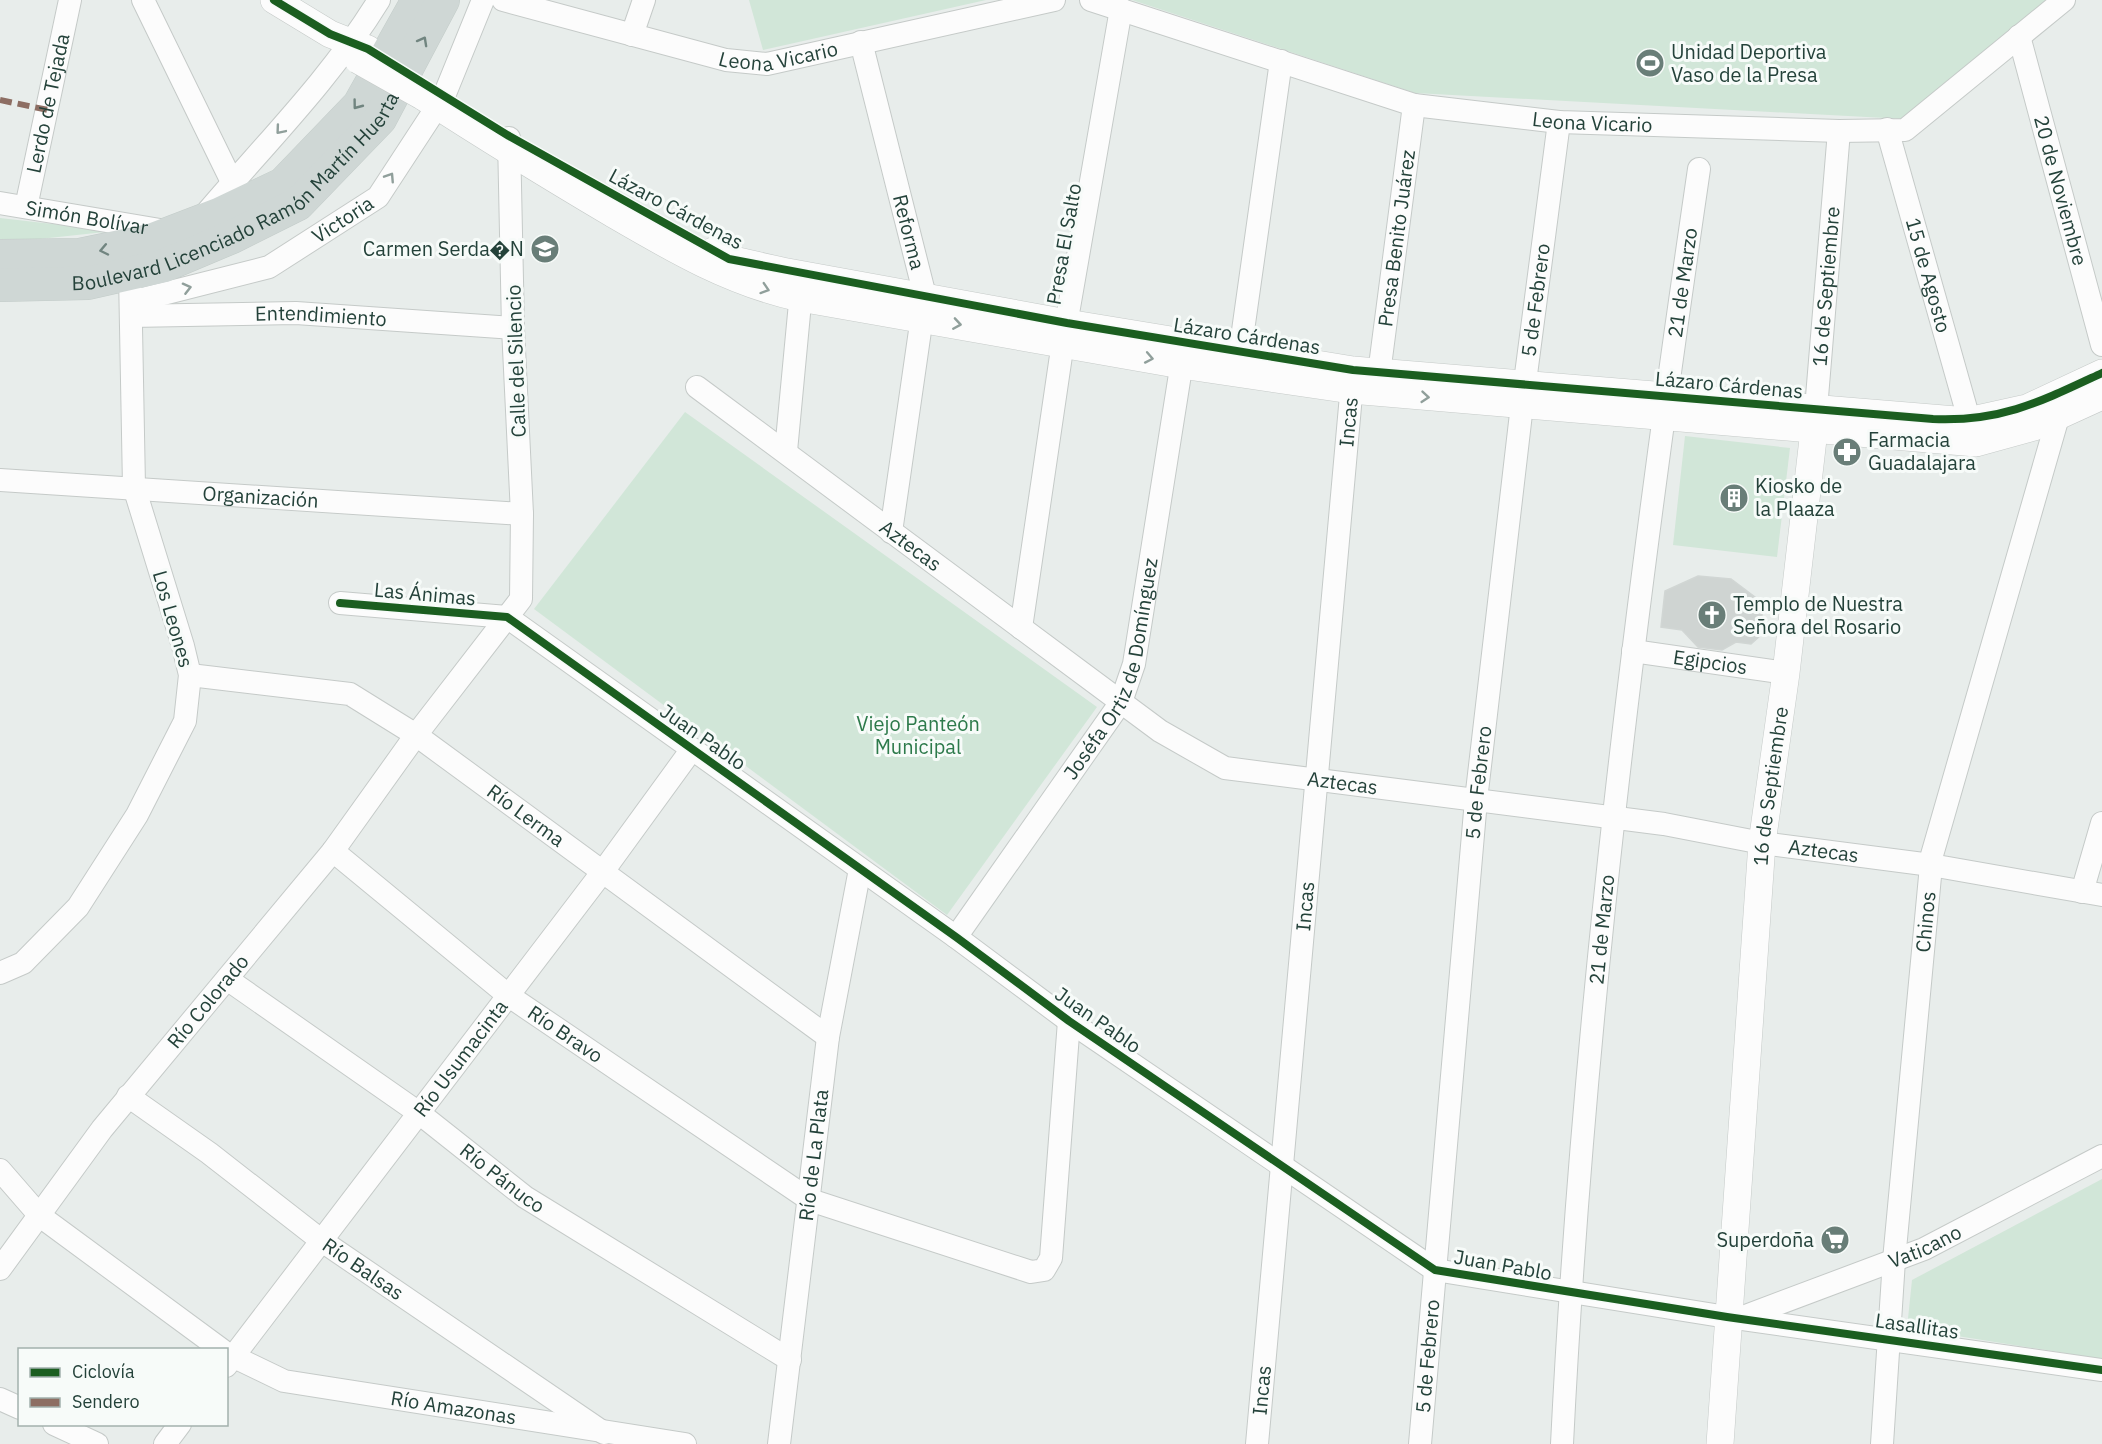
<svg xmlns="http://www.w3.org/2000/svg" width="2102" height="1444" viewBox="0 0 2102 1444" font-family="'IBM Plex Sans',sans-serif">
<rect width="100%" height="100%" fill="#e8edeb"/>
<g fill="#d1e6d8">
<path d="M749 0H986L763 50Z"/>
<path d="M1132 0H2055L1904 119 1415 93Z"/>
<path d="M0 218 114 231 21 241 0 239Z"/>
<path d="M685 412 1097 707 947 915 534 609Z"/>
<path d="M1685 436 1790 448 1777 557 1673 545Z"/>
<path d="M2102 1179V1359L1907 1328 1912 1280Z"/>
</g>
<g fill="#cfd4d2" stroke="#d1d6d4" stroke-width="1.5">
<circle cx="1734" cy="496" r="11"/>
<path d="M1698 576 1731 579 1763 603 1760 636 1751 644 1736 642 1722 650 1698 647 1682 630 1661 627 1665 591Z"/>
</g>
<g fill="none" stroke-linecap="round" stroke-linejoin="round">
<g stroke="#c5cac8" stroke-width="24">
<g id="minor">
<path d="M143 0 232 182"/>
<path id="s1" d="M503 0 726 60 767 64 1054 0"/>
<path id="s2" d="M1091 0 1414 105 1559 122 1839 131 1905 130 2064 0"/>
<path d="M632 35 644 0"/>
<path id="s3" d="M2019 36 2102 345"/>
<path id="s4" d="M861 42 925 296 891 532"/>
<path id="s5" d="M1887 129 1974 437"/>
<path id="s6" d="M0 203 166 231"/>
<path id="s7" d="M26 207 70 0"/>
<path d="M203 217C263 146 330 80 379 0"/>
<path id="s8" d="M131 302 269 267 378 197 444 96 483 0"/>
<path id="s9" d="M131 316 296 313 513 328"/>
<path d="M1240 352 1281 61"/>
<path id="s10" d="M697 387 1160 731 1225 768 1664 824 1762 843 1931 865 2102 895"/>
<path id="s11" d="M1377 389 1414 105"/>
<path id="s12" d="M1816 409 1839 131"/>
<path d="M786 451 802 282"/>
<path id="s13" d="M0 480 522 514"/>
<path d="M340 603 507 617 956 937 1069 1021 1435 1270 1727 1317 2102 1370"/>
<path d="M1021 628 1063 342 1121 9"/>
<path id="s14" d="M1633 651 1786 673"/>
<path id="s15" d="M190 675 350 694 416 735 828 1037"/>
<path id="s16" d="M333 851 509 996 810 1200 1031 1272 1044 1270 1051 1258 1069 1021"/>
<path d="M2082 892 2102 823"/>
<path id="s17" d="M956 937 1121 702 1134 664 1184 349"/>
<path d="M0 973 23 963 78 907 137 815 185 721 190 675 183 646 134 487 130 274"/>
<path id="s18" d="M227 979 419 1113 525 1197 790 1360"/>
<path id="s19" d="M128 1096 209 1153 322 1241 604 1433"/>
<path d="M0 1170 40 1216 222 1350"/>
<path id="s20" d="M0 1269 102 1129 333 851 416 735 521 599 522 514 513 328 509 138"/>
<path id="s21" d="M1743 1317 1924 1249 2102 1156"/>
<path id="s22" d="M226 1353 284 1381 685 1444"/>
<path id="s23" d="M226 1366 604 870 692 749"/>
<path d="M0 1399 20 1408"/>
<path d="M54 1424 97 1444"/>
<path d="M165 1444 180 1424"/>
<path id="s24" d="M779 1444 828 1037 860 869"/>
<path id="s25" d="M1257 1444 1353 373"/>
<path id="s26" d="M1420 1444 1476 800 1522 405 1559 122"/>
<path id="s27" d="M1562 1444C1583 1017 1637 592 1699 169"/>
<path id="s28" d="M1882 1444 1894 1260 1932 855 2058 417 2059 404"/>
</g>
</g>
<g stroke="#c5cac8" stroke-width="28">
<g id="tertiary">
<path d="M274 0 330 34 368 49"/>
<path d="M422 96C485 137 549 176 613 214 673 249 731 283 800 298L1181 365 1351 390 1976 443 2034 427 2102 396"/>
<path d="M713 251 729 259 782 271 1067 323 1353 370 1968 421 2027 408 2102 373"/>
<path id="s29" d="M1720 1444 1762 843 1786 673 1816 413"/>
</g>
</g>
<g stroke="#c3ccc9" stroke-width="34">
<g id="primary">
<path d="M0 256 80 255 152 240 220 214 283 184 359 105 418 0"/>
<path id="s30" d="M0 285 88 283 163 266 232 237 298 204 380 119 443 0"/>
</g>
</g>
<use href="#minor" stroke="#fcfcfc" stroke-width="22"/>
<use href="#tertiary" stroke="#fcfcfc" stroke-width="27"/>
<use href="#primary" stroke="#cfd7d5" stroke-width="33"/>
<g stroke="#c5cac8" stroke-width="28" stroke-linecap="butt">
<path id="tertiary-bridge" d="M358 60 422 96"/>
</g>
<use href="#tertiary-bridge" stroke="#fcfcfc" stroke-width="27"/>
<path stroke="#8d6e63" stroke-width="6" stroke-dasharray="12 6" stroke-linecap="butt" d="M0 100 48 110"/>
<g stroke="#f7fbf9" stroke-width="11">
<g id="cycleway">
<path d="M274 0 330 34 368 49 509 136 729 259 1067 323 1353 370 1933 419C2002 422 2042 401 2102 373"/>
<path d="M340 603 507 617 956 937 1069 1021 1435 1270 1727 1317 2102 1370"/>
</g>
</g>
<use href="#cycleway" stroke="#1b5e20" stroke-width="8"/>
</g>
<defs><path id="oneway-chevron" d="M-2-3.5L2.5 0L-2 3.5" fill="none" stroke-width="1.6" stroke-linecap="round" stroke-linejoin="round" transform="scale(1.5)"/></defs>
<g stroke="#718580">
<use href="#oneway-chevron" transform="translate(423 41) rotate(-61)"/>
<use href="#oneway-chevron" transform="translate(357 105) rotate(127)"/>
<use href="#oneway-chevron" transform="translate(104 250) rotate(168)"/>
</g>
<g stroke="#909f9b">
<use href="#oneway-chevron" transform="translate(280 130) rotate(130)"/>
<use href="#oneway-chevron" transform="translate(390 177) rotate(-57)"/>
<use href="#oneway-chevron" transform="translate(187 288) rotate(-14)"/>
<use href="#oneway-chevron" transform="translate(765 289) rotate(18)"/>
<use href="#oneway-chevron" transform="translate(957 324) rotate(9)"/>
<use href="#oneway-chevron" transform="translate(1149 358) rotate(11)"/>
<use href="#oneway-chevron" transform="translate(1425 397) rotate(5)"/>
</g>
<defs>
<g id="stadium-disc" transform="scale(1.5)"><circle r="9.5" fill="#697e78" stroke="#f7fbf9"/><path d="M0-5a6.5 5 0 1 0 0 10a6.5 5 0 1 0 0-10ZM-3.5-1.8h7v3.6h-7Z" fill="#fff"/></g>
<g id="school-disc" transform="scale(1.5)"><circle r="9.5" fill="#697e78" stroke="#f7fbf9"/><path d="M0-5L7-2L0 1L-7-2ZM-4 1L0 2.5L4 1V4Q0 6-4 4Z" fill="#fff"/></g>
<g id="pharmacy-disc" transform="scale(1.5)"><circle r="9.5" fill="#697e78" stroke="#f7fbf9"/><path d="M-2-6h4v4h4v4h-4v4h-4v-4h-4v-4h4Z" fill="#fff"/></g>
<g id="building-disc" transform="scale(1.5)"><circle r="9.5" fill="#697e78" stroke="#f7fbf9"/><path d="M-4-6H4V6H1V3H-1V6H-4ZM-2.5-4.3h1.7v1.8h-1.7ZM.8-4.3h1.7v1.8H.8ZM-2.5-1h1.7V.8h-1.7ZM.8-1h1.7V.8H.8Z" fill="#fff"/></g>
<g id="church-disc" transform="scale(1.5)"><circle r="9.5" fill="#697e78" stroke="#f7fbf9"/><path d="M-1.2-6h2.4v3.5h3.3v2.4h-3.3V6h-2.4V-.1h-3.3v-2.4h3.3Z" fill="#fff"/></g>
<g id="supermarket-disc" transform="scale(1.5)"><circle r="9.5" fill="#697e78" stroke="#f7fbf9"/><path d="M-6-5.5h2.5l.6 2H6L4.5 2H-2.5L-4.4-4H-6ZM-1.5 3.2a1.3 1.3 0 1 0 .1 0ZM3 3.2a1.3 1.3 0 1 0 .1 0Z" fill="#fff"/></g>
</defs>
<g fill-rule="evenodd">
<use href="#stadium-disc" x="1650" y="63"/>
<use href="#school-disc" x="545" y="249"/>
<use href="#pharmacy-disc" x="1847" y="452"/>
<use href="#building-disc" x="1734" y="498"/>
<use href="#church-disc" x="1712" y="615"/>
<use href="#supermarket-disc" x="1835" y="1240"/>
</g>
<g text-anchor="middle" stroke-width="6" stroke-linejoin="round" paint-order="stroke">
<g font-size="20" fill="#24423a" stroke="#f7fbf9">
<text dy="7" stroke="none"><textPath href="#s1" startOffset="284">Leona Vicario</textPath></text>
<text dy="7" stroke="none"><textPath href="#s7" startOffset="106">Lerdo de Tejada</textPath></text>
<text dy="7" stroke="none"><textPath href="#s2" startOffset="519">Leona Vicario</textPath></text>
<text dy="7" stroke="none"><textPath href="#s30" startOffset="266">Boulevard Licenciado Ramón Martín Huerta</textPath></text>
<text dy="7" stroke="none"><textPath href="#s3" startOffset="160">20 de Noviembre</textPath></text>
<text transform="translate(676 209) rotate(28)" y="7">Lázaro Cárdenas</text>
<text dy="7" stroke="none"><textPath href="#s6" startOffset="88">Simón Bolívar</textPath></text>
<text dy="7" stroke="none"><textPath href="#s8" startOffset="230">Victoria</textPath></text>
<text dy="7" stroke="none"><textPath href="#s4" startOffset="196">Reforma</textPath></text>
<text dy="7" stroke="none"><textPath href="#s11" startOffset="152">Presa Benito Juárez</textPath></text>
<text transform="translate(1064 244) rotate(-80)" y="7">Presa El Salto</text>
<text dy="7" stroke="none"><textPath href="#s5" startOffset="152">15 de Agosto</textPath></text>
<text dy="7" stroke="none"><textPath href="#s27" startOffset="1168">21 de Marzo</textPath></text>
<text dy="7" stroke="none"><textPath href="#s12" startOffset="123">16 de Septiembre</textPath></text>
<text dy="7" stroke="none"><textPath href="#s26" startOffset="1150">5 de Febrero</textPath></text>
<text dy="7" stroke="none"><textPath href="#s9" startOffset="190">Entendimiento</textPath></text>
<text transform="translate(1247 336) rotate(9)" y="7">Lázaro Cárdenas</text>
<text transform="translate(516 361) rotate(-92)" y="7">Calle del Silencio</text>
<text transform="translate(1729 385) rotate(5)" y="7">Lázaro Cárdenas</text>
<text dy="7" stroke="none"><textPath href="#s25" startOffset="1026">Incas</textPath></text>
<text dy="7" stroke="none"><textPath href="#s13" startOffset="261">Organización</textPath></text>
<text dy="7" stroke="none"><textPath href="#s10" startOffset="266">Aztecas</textPath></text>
<text transform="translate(425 594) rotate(5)" y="7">Las Ánimas</text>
<text transform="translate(173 619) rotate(74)" y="7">Los Leones</text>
<text dy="7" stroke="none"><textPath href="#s14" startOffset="78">Egipcios</textPath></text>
<text dy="7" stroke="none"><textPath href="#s17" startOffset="315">Joséfa Ortiz de Domínguez</textPath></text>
<text transform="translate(703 737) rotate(35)" y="7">Juan Pablo</text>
<text dy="7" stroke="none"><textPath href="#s26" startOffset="664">5 de Febrero</textPath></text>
<text dy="7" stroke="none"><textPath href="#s10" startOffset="770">Aztecas</textPath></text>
<text dy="7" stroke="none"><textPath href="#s29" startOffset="660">16 de Septiembre</textPath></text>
<text dy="7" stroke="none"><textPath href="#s15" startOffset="375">Río Lerma</textPath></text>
<text dy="7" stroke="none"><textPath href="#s10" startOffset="1256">Aztecas</textPath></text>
<text dy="7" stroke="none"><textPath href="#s25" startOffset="540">Incas</textPath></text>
<text dy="7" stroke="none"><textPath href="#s28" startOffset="524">Chinos</textPath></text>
<text dy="7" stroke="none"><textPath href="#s27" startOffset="516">21 de Marzo</textPath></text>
<text dy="7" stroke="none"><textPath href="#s20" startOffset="339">Río Colorado</textPath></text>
<text transform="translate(1098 1020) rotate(35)" y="7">Juan Pablo</text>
<text dy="7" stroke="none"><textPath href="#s16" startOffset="296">Río Bravo</textPath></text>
<text dy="7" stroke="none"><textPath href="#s23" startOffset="387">Río Usumacinta</textPath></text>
<text dy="7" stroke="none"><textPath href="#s24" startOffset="291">Río de La Plata</textPath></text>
<text dy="7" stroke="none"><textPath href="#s18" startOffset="340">Río Pánuco</textPath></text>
<text dy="7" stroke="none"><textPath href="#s21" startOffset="195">Vaticano</textPath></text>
<text transform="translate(1503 1265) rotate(10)" y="7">Juan Pablo</text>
<text dy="7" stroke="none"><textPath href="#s19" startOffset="292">Río Balsas</textPath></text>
<text transform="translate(1917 1326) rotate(8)" y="7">Lasallitas</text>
<text dy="7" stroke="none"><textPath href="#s26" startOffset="88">5 de Febrero</textPath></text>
<text dy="7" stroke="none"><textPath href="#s25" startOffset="54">Incas</textPath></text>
<text dy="7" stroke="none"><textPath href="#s22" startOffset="236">Río Amazonas</textPath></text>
</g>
<g font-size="20" fill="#24423a" stroke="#f7fbf9" text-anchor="start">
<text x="1671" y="59">Unidad Deportiva<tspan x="1671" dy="23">Vaso de la Presa</tspan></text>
<text x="524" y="256" text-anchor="end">Carmen Serda�N</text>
<text x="1868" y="447">Farmacia<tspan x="1868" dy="23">Guadalajara</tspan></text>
<text x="1755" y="493">Kiosko de<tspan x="1755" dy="23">la Plaaza</tspan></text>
<text x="1733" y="611">Templo de Nuestra<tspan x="1733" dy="23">Señora del Rosario</tspan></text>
<text x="1814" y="1247" text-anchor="end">Superdoña</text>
</g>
<g font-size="20" fill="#2d7a4b" stroke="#f7fbf9">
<text x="918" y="731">Viejo Panteón<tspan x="918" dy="23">Municipal</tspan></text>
</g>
</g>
<rect x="18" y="1348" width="210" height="78" fill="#f7fbf9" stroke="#a3b1ad" stroke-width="1.5"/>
<rect x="30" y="1368" width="30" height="9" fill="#1b5e20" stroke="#a3b1ad" stroke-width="1.5"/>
<text x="72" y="1378" font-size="18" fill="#24423a">Ciclovía</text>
<rect x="30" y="1398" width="30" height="9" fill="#8d6e63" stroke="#a3b1ad" stroke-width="1.5"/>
<text x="72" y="1408" font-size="18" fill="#24423a">Sendero</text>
</svg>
